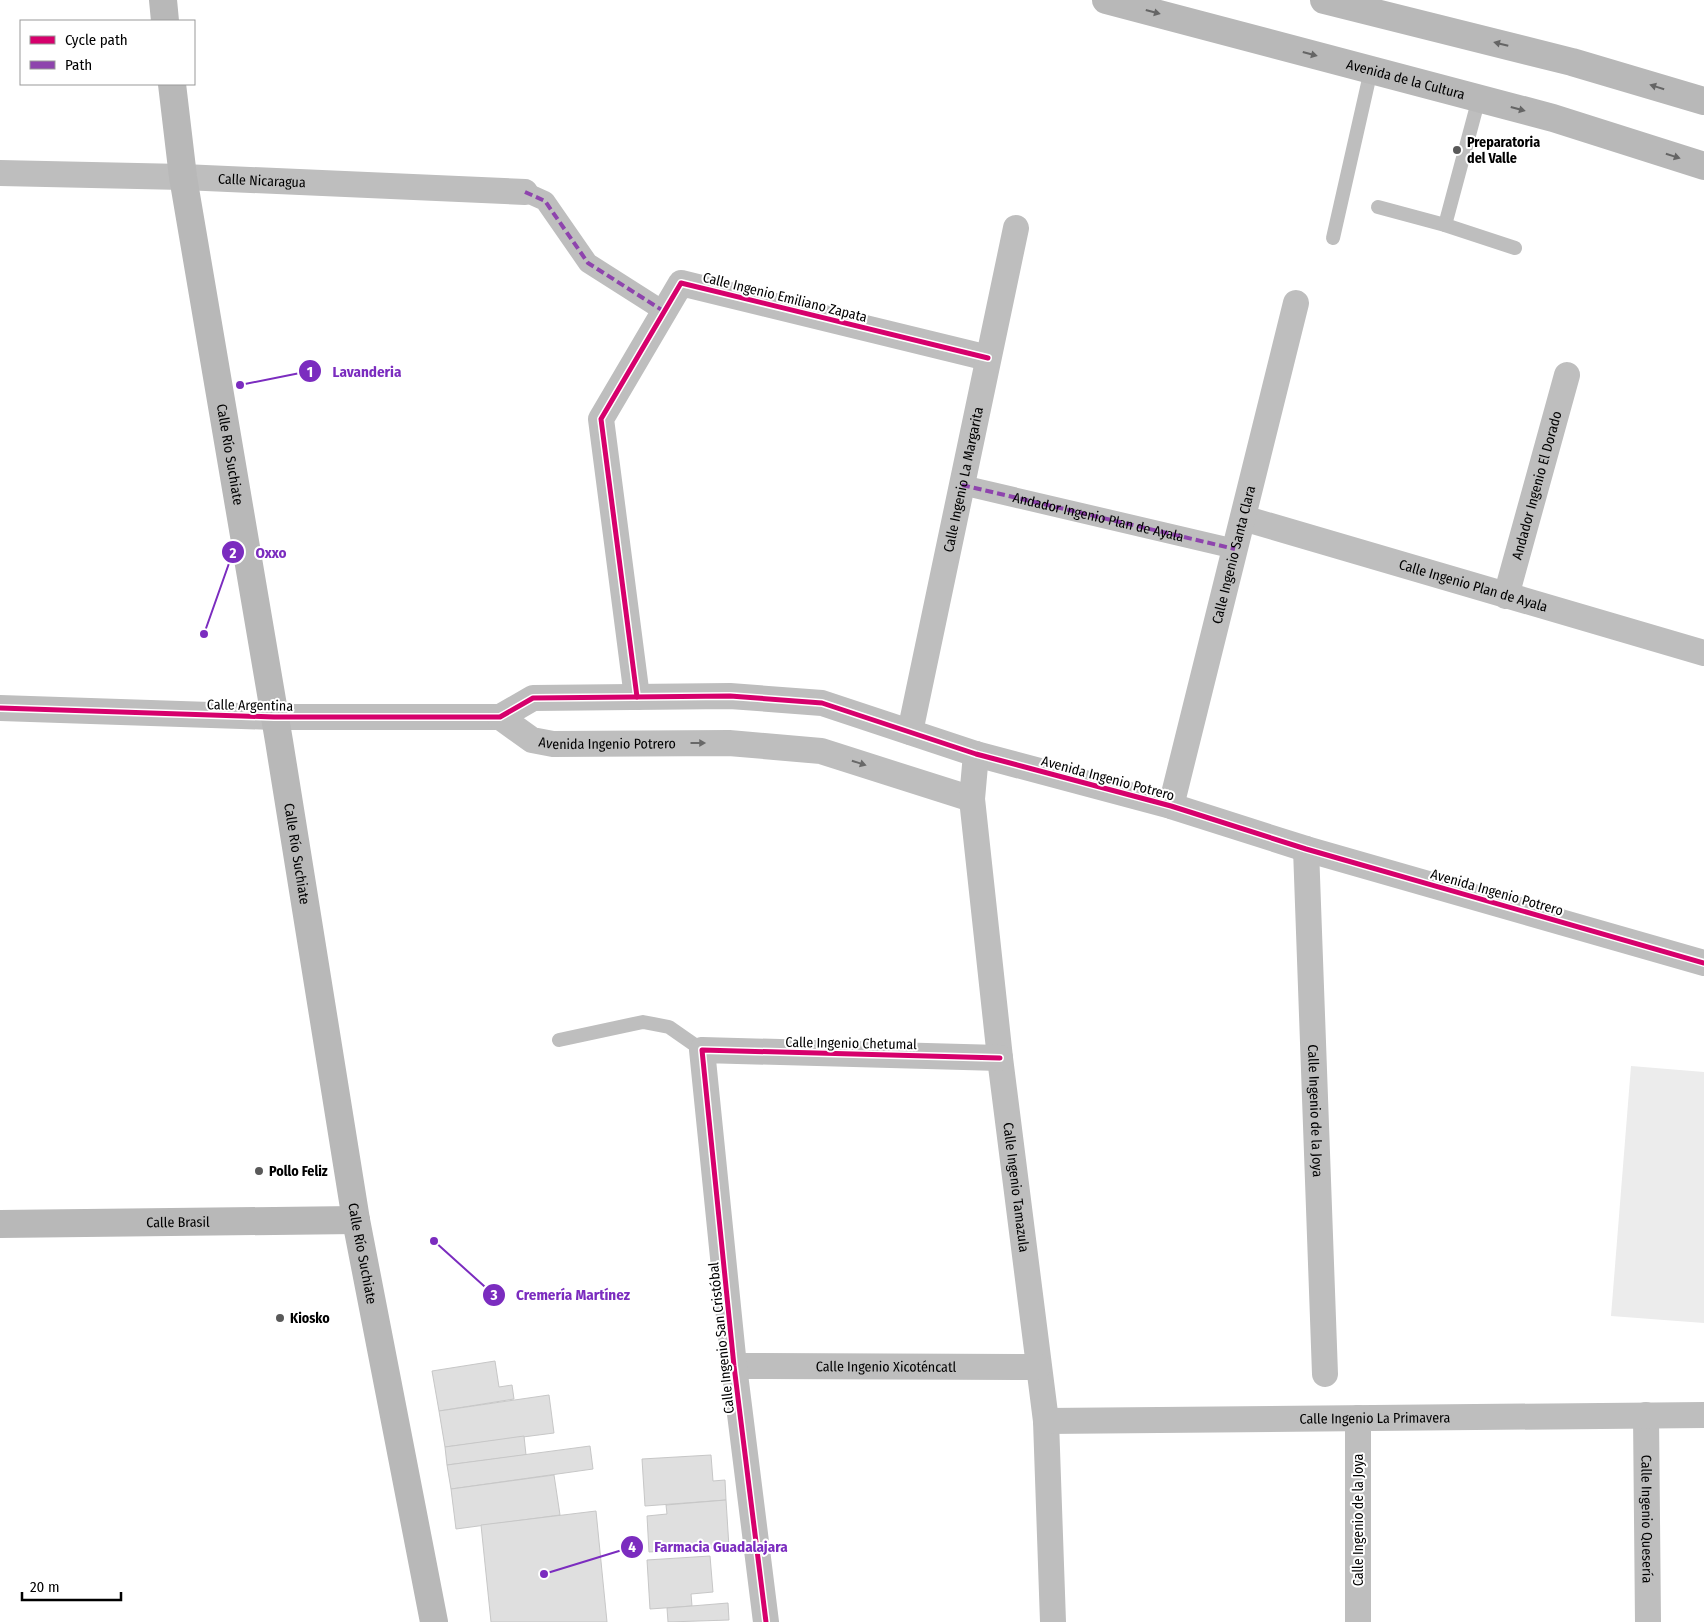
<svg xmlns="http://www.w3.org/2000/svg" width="1704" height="1622" viewBox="0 0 1704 1622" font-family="'Fira Sans Condensed',sans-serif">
<rect width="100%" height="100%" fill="#fff"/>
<path fill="#ececec" d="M1631 1066 1704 1072V1323L1611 1316Z"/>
<g fill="#dfdfdf" stroke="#c7c7c7">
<path d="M495 1361 499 1387 512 1385 514 1399 439 1411 432 1371Z"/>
<path d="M549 1395 554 1433 445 1447 439 1411Z"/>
<path d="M524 1436 526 1455 447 1465 445 1447Z"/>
<path d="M590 1446 593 1469 451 1489 447 1465Z"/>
<path d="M711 1455 713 1481 725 1480 726 1500 645 1506 642 1459Z"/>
<path d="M554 1475 560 1515 456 1529 451 1489Z"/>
<path d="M726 1500 729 1547 649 1552 647 1516 667 1514 666 1505Z"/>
<path d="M596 1511 607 1622H491L481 1525Z"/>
<path d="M710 1556 713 1592 691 1594 692 1606 650 1609 647 1560Z"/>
<path d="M728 1603 729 1620 668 1622 667 1608Z"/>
</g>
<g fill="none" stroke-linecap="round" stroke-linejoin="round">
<g stroke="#bebebe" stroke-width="14">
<path d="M1378 207 1445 225 1479 98"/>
<path d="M1445 225 1515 248"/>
<path d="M1333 238 1371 70"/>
<path d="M559 1040 643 1022 669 1027 702 1050"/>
</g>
<g stroke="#bebebe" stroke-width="20">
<path d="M525 192 545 201 588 263 665 312"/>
<path d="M962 485 1235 549"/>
</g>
<g stroke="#bebebe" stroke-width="26">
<path id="s1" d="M0 173 183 177 525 192"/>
<path id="s2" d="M1243 518 1704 653"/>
<path id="s3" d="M1506 596 1567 375"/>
<path d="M637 697 601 419 681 283 988 358"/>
<path d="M0 708 274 717H500L533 698 730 696 822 703 976 754 1171 806 1306 849 1704 963"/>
<path id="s4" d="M500 717 532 740 553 744 729 743 821 751 972 799"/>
<path id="s5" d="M910 732 1016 228"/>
<path id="s6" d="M976 754 972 799 1000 1058 1046 1421 1053 1622"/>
<path id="s7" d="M1171 806 1296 303"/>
<path id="s8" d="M1306 849 1325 1374"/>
<path id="s9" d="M734 1366 1038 1367"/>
<path id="s10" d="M1646 1415 1648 1622"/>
<path id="s11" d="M1046 1421 1704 1415"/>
<path d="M766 1622 734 1366 702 1050 1000 1058"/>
<path d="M1358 1622V1418"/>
</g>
<g stroke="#b8b8b8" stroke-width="28">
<path d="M163 0 165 21"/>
<path id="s12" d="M1106 0 1553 118 1704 166"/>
<path d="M1324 0 1572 62 1704 101"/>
<path id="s13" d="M172 84 183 177 279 741 356 1220 434 1622"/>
<path id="s14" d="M0 1224 356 1220"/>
</g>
<g stroke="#8e44ad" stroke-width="4" stroke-dasharray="8 4" stroke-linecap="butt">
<path d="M525 192 545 201 588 263 665 312"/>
<path id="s15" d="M962 485 1235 549"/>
</g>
<g stroke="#fff" stroke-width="8">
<g id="cycleway">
<path d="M637 697 601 419 681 283 988 358"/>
<path d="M0 708 274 717H500L533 698 730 696 822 703 976 754 1171 806 1306 849 1704 963"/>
<path d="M766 1622 734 1366 702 1050 1000 1058"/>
</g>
</g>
<use href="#cycleway" stroke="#d6006c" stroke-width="5"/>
</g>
<defs><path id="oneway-solid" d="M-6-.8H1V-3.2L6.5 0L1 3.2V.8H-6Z" transform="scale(1.25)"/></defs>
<g fill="#656565">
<use href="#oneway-solid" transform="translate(1153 12) rotate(15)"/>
<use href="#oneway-solid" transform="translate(1501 44) rotate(-166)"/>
<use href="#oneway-solid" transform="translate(1310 54) rotate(15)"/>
<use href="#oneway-solid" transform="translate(1657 87) rotate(-163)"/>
<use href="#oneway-solid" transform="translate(1518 109) rotate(15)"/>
<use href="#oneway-solid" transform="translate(1673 156) rotate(18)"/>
</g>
<g fill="#686868">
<use href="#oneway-solid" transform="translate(698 743)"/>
<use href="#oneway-solid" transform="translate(859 763) rotate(18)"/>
</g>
<g fill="#595959" stroke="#fff" stroke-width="2">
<circle cx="1457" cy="150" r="5"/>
<circle cx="259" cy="1171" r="5"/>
<circle cx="280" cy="1318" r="5"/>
</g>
<g text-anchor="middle" stroke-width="4" stroke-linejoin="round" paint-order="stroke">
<g font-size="14" fill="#000" stroke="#fff">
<text dy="5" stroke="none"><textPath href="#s12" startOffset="310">Avenida de la Cultura</textPath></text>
<text dy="5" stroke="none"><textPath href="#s1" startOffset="262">Calle Nicaragua</textPath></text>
<text transform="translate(785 297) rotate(14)" y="5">Calle Ingenio Emiliano Zapata</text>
<text dy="5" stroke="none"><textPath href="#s13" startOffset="375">Calle Río Suchiate</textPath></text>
<text dy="5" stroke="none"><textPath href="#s5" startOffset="258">Calle Ingenio La Margarita</textPath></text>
<text dy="5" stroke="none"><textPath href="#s3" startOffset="115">Andador Ingenio El Dorado</textPath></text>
<text dy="5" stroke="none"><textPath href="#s15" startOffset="140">Andador Ingenio Plan de Ayala</textPath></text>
<text dy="5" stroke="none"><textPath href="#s7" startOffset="259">Calle Ingenio Santa Clara</textPath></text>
<text dy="5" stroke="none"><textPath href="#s2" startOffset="240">Calle Ingenio Plan de Ayala</textPath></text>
<text transform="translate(250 705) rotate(1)" y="5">Calle Argentina</text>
<text dy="5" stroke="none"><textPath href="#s4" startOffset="115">Avenida Ingenio Potrero</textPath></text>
<text transform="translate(1108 778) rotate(15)" y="5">Avenida Ingenio Potrero</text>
<text dy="5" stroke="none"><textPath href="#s13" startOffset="780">Calle Río Suchiate</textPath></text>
<text transform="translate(1497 892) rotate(16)" y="5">Avenida Ingenio Potrero</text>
<text transform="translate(851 1043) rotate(1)" y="5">Calle Ingenio Chetumal</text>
<text dy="5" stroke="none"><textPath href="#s8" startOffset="262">Calle Ingenio de la Joya</textPath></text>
<text dy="5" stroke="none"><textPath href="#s6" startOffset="436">Calle Ingenio Tamazula</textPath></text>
<text dy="5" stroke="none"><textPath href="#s14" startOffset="178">Calle Brasil</textPath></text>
<text dy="5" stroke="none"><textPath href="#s13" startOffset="1185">Calle Río Suchiate</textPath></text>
<text transform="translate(721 1338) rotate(-96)" y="5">Calle Ingenio San Cristóbal</text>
<text dy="5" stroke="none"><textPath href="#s9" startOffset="152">Calle Ingenio Xicoténcatl</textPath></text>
<text dy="5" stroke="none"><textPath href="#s11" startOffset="329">Calle Ingenio La Primavera</textPath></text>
<text dy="5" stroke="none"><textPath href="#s10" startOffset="104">Calle Ingenio Quesería</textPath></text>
<text transform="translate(1358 1520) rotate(-90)" y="5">Calle Ingenio de la Joya</text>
</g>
<g font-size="14" font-weight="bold" fill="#000" stroke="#fff" text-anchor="start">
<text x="1467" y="147">Preparatoria<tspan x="1467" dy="16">del Valle</tspan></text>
<text x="269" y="1176">Pollo Feliz</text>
<text x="290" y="1323">Kiosko</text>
</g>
</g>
<path fill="none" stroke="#7b2cbf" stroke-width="2" d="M240 385L310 371M204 634L233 552M434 1241L494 1295M544 1574L632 1547"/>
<g fill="#7b2cbf" stroke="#fff" stroke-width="2">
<circle cx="240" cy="385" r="5"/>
<circle cx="204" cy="634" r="5"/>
<circle cx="434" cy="1241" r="5"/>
<circle cx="544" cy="1574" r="5"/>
<circle cx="310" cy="371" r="12"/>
<circle cx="233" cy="552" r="12"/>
<circle cx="494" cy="1295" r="12"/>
<circle cx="632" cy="1547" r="12"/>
</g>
<g font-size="15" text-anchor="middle" font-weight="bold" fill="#fff">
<text x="310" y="377">1</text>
<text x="233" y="558">2</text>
<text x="494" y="1300">3</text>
<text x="632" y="1552">4</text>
</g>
<g font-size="15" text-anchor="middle" font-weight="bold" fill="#7b2cbf" stroke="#fff" stroke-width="4" stroke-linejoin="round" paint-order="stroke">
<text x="367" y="377">Lavanderia</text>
<text x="271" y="558">Oxxo</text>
<text x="573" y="1300">Cremería Martínez</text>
<text x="721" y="1552">Farmacia Guadalajara</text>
</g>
<rect x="20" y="20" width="175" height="65" fill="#ffffff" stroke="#999999"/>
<rect x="30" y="36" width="25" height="8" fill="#d6006c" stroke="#999999"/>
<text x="65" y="45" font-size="15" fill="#000000">Cycle path</text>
<rect x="30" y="61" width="25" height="8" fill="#8e44ad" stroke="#999999"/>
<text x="65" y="70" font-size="15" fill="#000000">Path</text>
<path d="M22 1592v8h99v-8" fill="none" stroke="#000000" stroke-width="2.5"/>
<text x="30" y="1592" font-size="15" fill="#000000" stroke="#ffffff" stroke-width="4" paint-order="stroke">20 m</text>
</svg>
